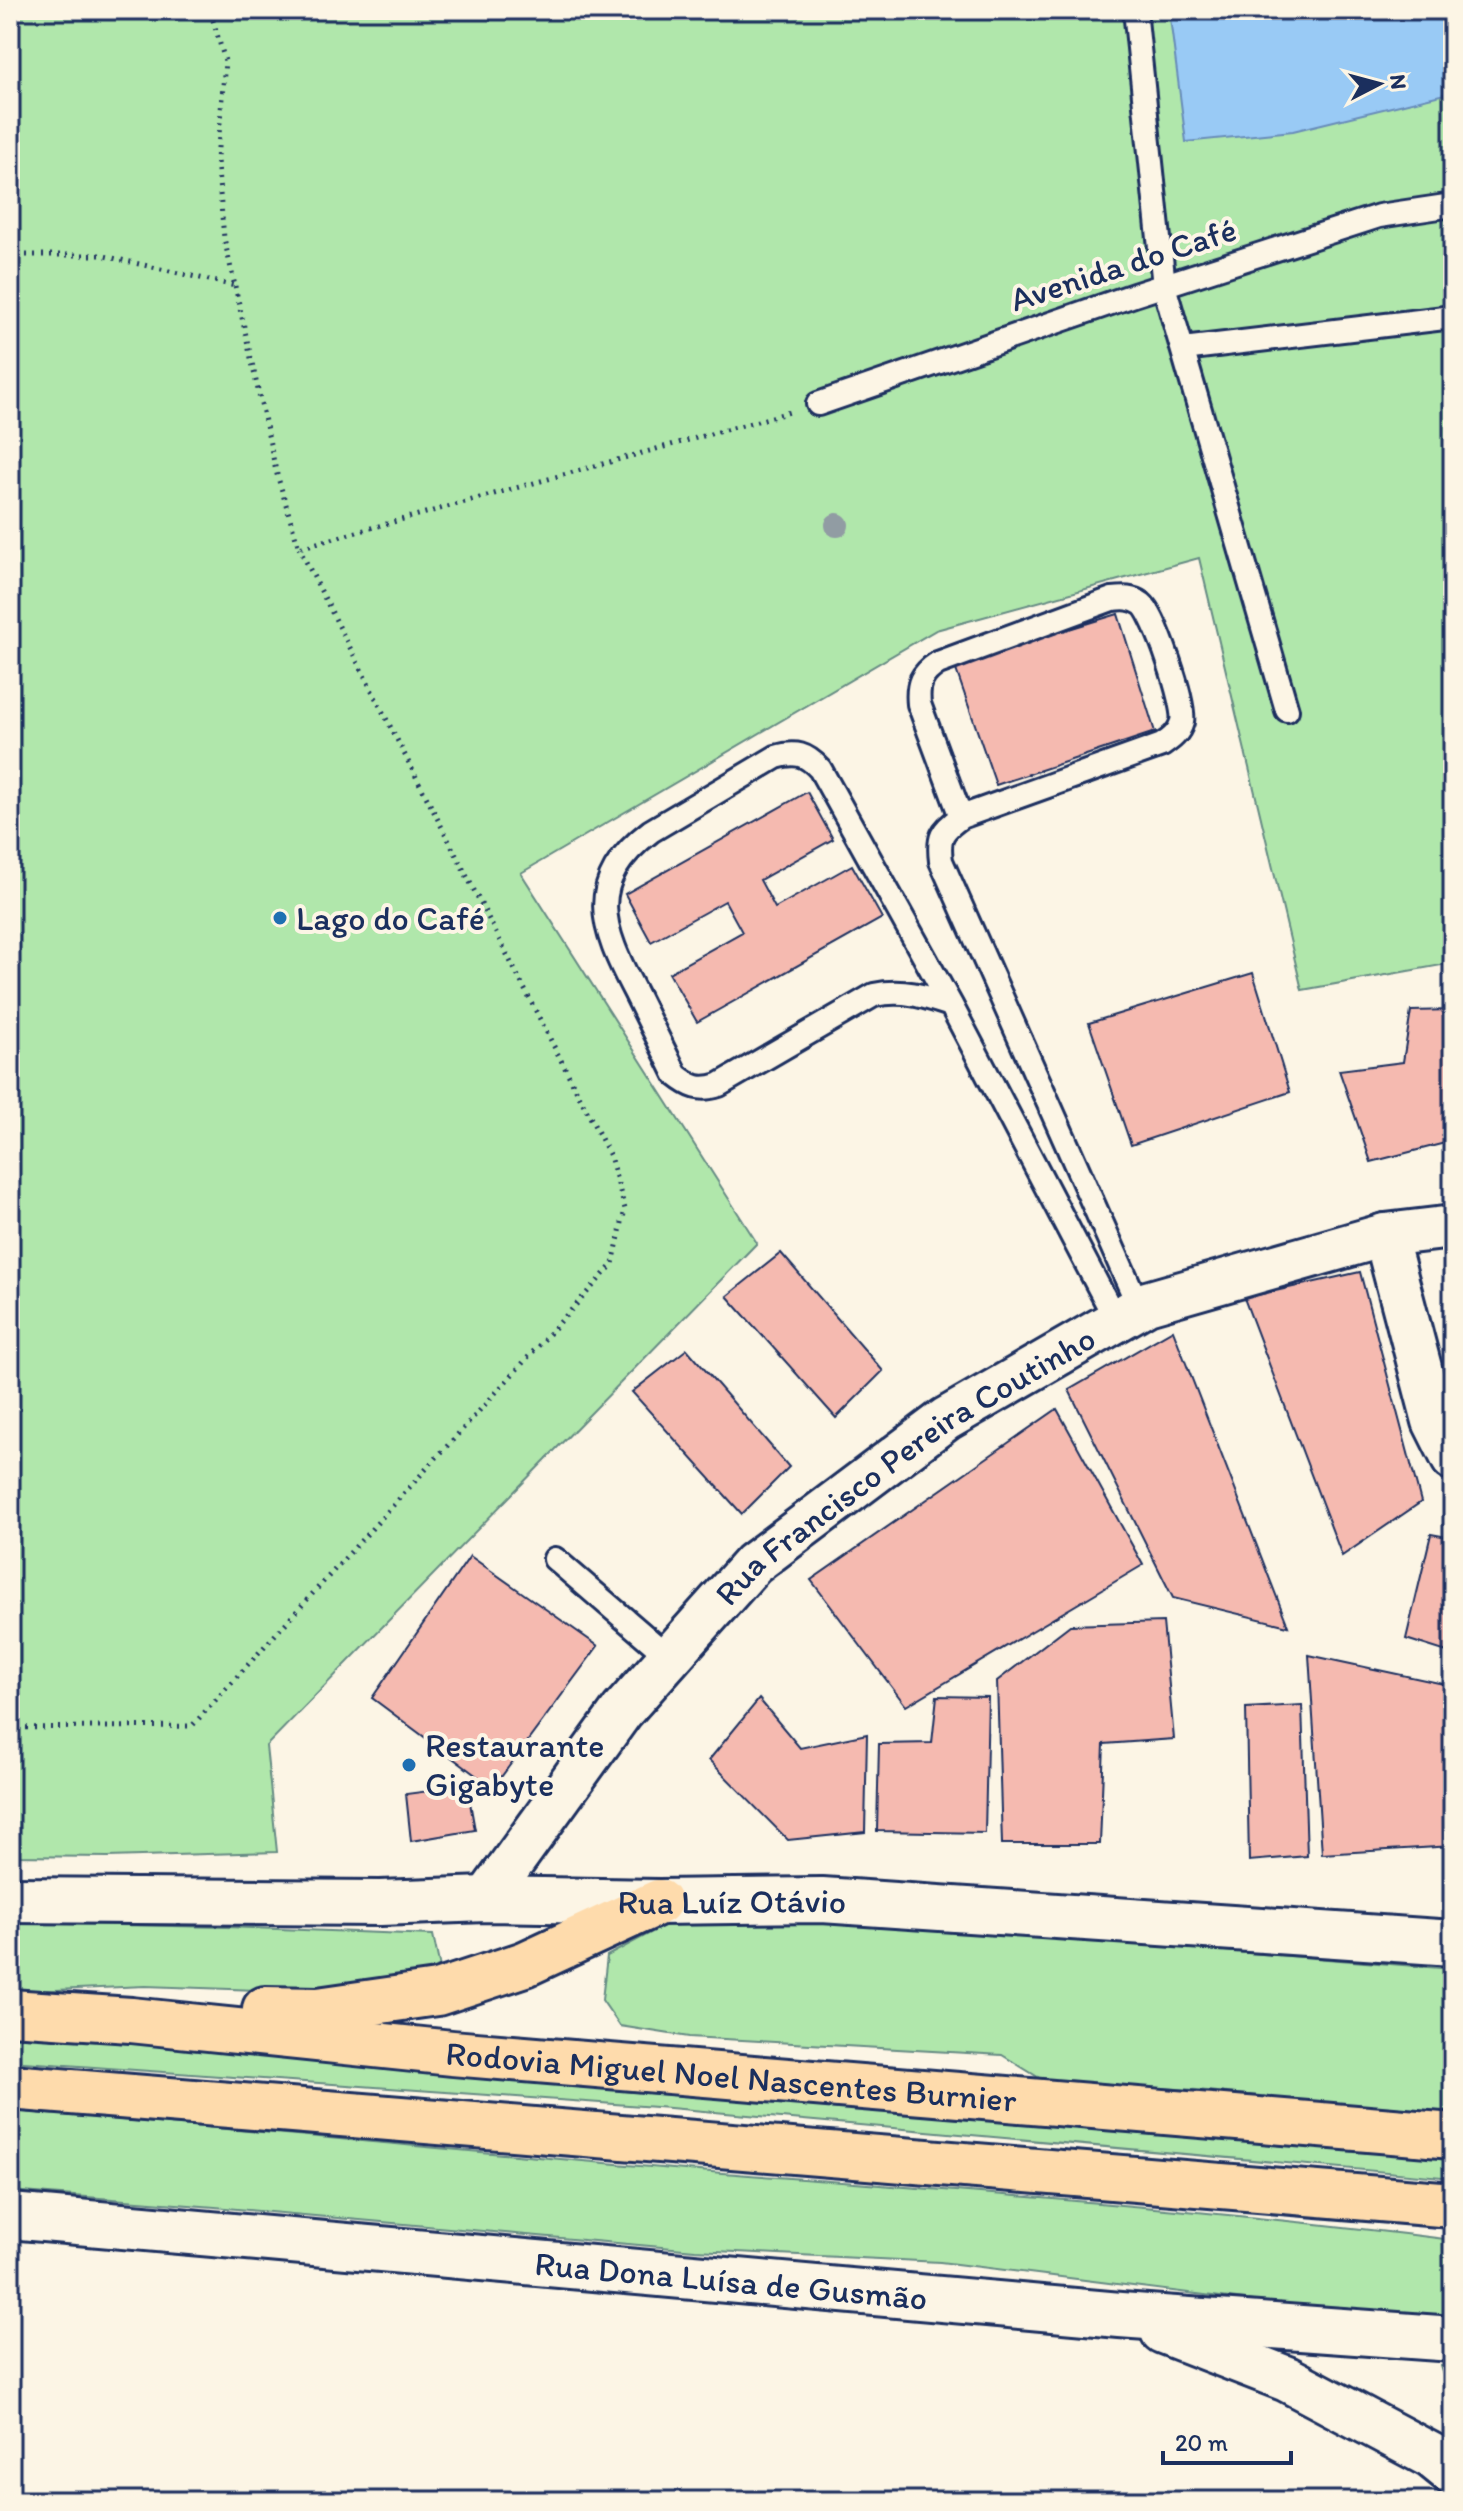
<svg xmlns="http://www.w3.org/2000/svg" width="1463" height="2511" viewBox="0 0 1463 2511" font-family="Itim,sans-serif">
<rect width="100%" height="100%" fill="#fcf5e5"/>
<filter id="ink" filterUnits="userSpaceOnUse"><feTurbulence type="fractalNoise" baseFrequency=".0125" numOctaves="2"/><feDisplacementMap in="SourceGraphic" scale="16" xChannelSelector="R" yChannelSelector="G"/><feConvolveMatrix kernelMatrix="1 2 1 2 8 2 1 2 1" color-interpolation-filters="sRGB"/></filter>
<g filter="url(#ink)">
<g fill="#b0e7ab" stroke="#668b84" stroke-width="2">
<path d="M10 10H1453V963L1302 990 1199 558 936 630 521 873 757 1243 266 1746 277 1852 108 1857 10 1856Z"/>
<path d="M10 1923 226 1927 433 1935 443 1982 316 1992 145 1986 10 1992Z"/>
<path d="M669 1923H871L1453 1969V2116L1197 2090 1046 2082 1002 2055 689 2037 620 2026 602 2000 607 1956Z"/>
<path d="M10 2032 335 2055 623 2091 1453 2156V2178L670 2108 10 2061Z"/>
<path d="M10 2111C235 2128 460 2151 685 2170 941 2190 1198 2208 1453 2240V2320L1349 2313 940 2262 695 2250 215 2207 10 2191Z"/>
<path d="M1440 2366 1453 2367V2405Z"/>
</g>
<path fill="#99caf5" stroke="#678cb9" stroke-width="2" d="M1169 10H1453V92L1293 131 1186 142Z"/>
<g fill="#f5bab0" stroke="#1b2f5e" stroke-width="2">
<path d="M1118 614 1155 732 996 785 954 664Z"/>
<path d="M807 792 833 839 760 880 775 908 852 865 882 918 697 1022 669 973 742 932 725 901 651 942 625 894Z"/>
<path d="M1253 973 1290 1092 1131 1145 1089 1023Z"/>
<path d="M1452 1010 1453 1141 1371 1162 1339 1070 1403 1062 1411 1011Z"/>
<path d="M781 1253 883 1371 836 1418 727 1296Z"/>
<path d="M1360 1272 1421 1502 1342 1556 1244 1298Z"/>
<path d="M1173 1330 1288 1626 1173 1598 1069 1390Z"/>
<path d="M687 1349 789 1467 742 1514 632 1392Z"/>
<path d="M1057 1409 1143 1565 906 1706 811 1580Z"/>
<path d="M1431 1534 1453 1538V1654L1406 1639Z"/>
<path d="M470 1556 598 1646 493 1788 372 1698Z"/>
<path d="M1163 1622 1174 1739 1104 1744 1100 1844H1002L997 1681 1070 1625Z"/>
<path d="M1309 1655 1453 1686V1846L1322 1854Z"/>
<path d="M937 1696 988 1697 985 1833 877 1831 879 1744 932 1743Z"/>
<path d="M759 1699 800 1748 867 1734 865 1832 788 1840 709 1760Z"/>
<path d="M1302 1705 1307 1856 1249 1861 1246 1708Z"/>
<path d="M467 1786 475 1830 411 1841 406 1794Z"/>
</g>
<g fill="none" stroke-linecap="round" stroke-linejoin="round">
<g stroke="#1b2f5e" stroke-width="28">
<g id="lane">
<path d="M1135 10 1164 286 1287 710"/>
<path d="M1183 349 1453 317"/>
<path d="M818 404 1134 295 1379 216 1453 205"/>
<path d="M961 817 1162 745C1171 739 1179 733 1182 722 1186 705 1155 614 1142 604 1132 597 1123 598 1112 599L938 663C921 674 917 684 919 704L961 817C941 831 938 837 941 861L1139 1307"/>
<path d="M951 1005C924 996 903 989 874 995L719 1085C700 1091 691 1087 676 1075 662 1047 649 1020 635 992 601 927 584 882 651 831L776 757C796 751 806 754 820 769L951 1005 1116 1320"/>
<path d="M555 1559 670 1658"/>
</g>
</g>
<g stroke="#1b2f5e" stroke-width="48">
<g id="street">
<path d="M1385 1235 1434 1421 1453 1459"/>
<path id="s1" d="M486 1899 622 1711 753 1564 946 1419 1147 1303 1385 1235 1453 1227"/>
</g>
</g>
<g stroke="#1b2f5e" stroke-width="50">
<g id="secondary">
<path id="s2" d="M10 1900 380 1903 486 1899 659 1902 822 1900 1453 1943"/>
<path id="s3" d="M10 2216 1120 2315 1453 2339"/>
<path d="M1163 2331 1287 2379 1432 2456 1453 2473"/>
</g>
</g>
<g stroke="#1b2f5e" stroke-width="50">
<g id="highway">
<path d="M265 2009 318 2010 437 1993 525 1964 659 1902"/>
<path id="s4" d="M10 2012 131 2020 452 2053 1453 2136"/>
<path d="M10 2087 1453 2205"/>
</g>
</g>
<g stroke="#1b2f5e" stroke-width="5" stroke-dasharray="2 6" stroke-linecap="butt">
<path d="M10 255H100L235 286 224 238 217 160 225 61 210 10"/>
<path d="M235 286 276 471 299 548 790 412"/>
<path d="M10 1728 192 1726 613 1264 625 1209 610 1156 299 548"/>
</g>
<use href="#lane" stroke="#fcf5e5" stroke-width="22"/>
<use href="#street" stroke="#fcf5e5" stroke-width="42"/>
<use href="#secondary" stroke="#fcf5e5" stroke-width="44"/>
<use href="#highway" stroke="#fedbac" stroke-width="44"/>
</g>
<circle fill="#919ca3" cx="837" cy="525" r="12"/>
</g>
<g fill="#1f6fb2" stroke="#fcf5e5" stroke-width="3">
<circle cx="280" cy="918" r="8"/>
<circle cx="409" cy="1765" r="8"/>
</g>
<g text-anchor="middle" stroke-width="8" stroke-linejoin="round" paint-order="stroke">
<g font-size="34" fill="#1b2f5e" stroke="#fcf5e5">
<text transform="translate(1123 264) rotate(-18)" y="12">Avenida do Café</text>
<text dy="12" stroke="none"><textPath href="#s1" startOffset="610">Rua Francisco Pereira Coutinho</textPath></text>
<text dy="12" stroke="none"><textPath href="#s2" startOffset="722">Rua Luíz Otávio</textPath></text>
<text dy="12" stroke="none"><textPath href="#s4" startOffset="724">Rodovia Miguel Noel Nascentes Burnier</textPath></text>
<text dy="12" stroke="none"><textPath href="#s3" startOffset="724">Rua Dona Luísa de Gusmão</textPath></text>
</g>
<g font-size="34" fill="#1b2f5e" stroke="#fcf5e5" text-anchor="start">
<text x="296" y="930">Lago do Café</text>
<text x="425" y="1757">Restaurante<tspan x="425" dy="39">Gigabyte</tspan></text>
</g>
</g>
<rect width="1463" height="2511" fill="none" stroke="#fcf5e5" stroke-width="40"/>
<rect x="20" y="20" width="1423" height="2471" fill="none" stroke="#1b2f5e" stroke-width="3" filter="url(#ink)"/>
<g transform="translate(1379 84) rotate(84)" stroke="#fcf5e5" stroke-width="6" paint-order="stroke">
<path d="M0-6L14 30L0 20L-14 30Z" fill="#1b2f5e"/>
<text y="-12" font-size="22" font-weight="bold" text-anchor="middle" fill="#1b2f5e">N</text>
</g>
<path d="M1163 2451v12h128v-12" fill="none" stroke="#1b2f5e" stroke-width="4"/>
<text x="1175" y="2451" font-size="24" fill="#1b2f5e" stroke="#fcf5e5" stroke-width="6" paint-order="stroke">20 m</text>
</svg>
